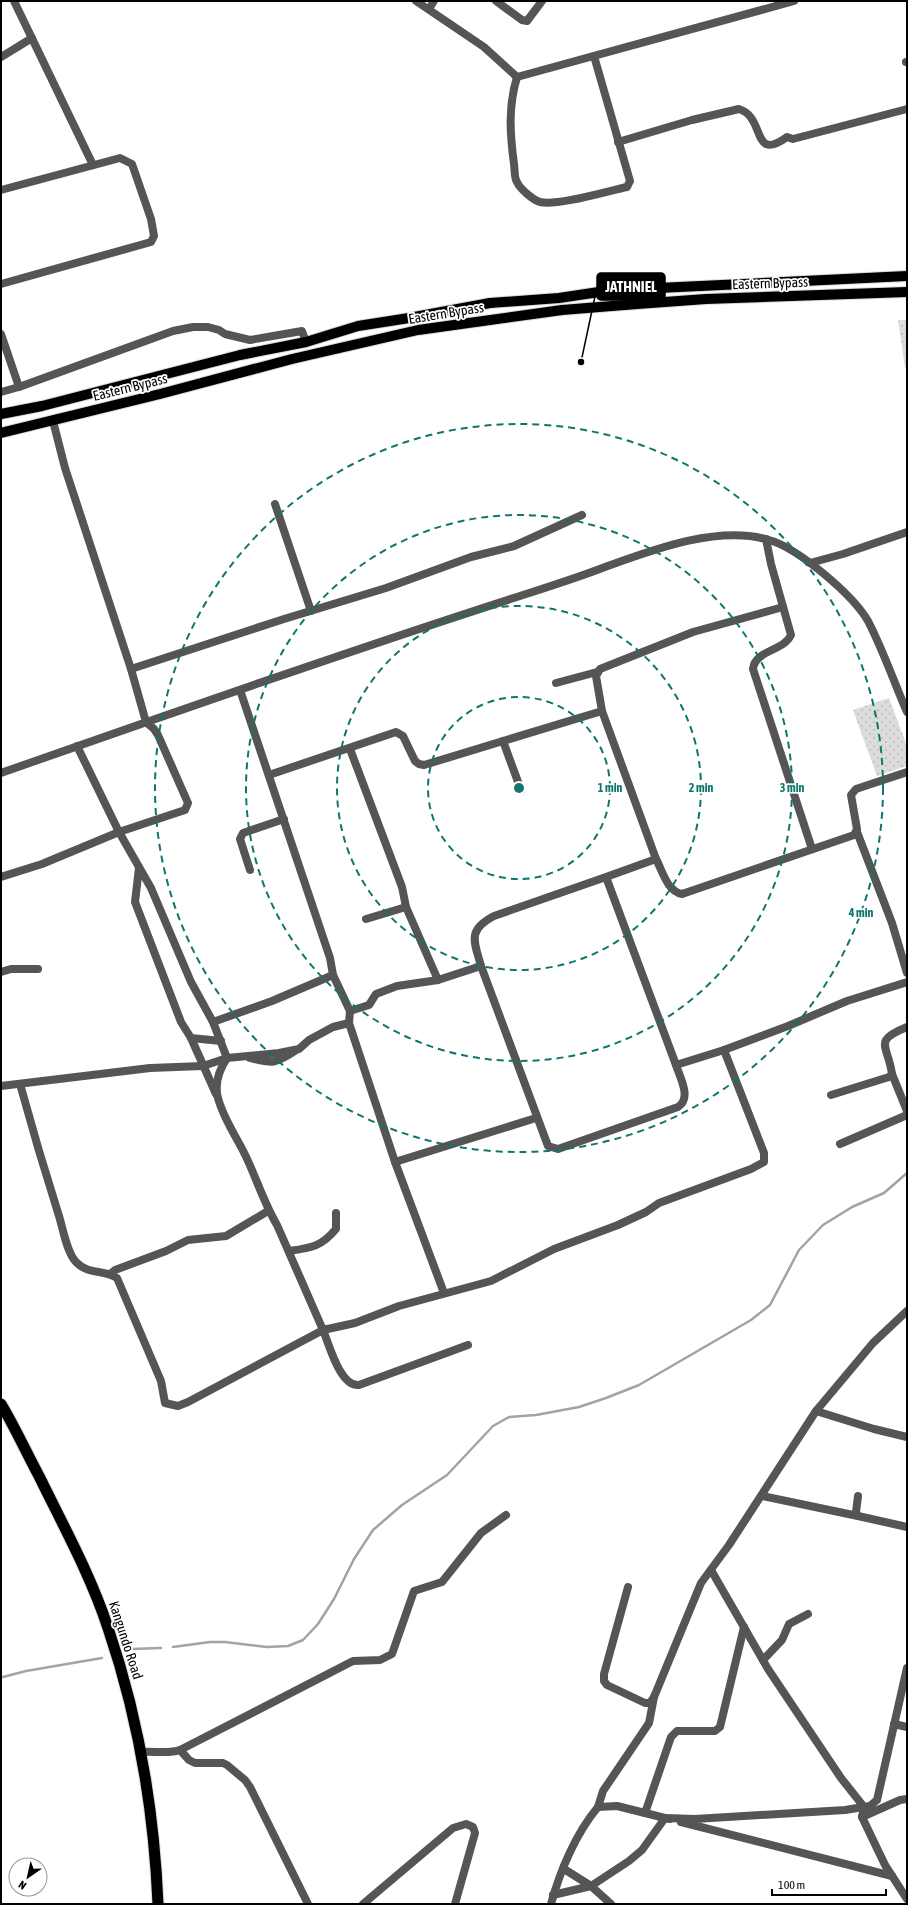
<svg xmlns="http://www.w3.org/2000/svg" width="908" height="1905" viewBox="0 0 908 1905" font-family="'Asap Condensed',sans-serif">
<defs>
<pattern id="grass-dots" width="8" height="8" patternUnits="userSpaceOnUse"><rect width="8" height="8" fill="#dcdcdc"/><path d="M2 2h.1M6 6h.1" fill="none" stroke="#bbb" stroke-width="1.8" stroke-linecap="round"/></pattern>
</defs>
<rect width="100%" height="100%" fill="#fff"/>
<g fill="url(#grass-dots)">
<path d="M898 320H907V368H905Z"/>
<path d="M889 698 907 746V766L877 776 853 710Z"/>
</g>
<g fill="none" stroke-linecap="round" stroke-linejoin="round">
<g stroke="#a3a3a3" stroke-width="2.5">
<path d="M173 1647 210 1642H225L267 1647 288 1646 303 1640 318 1624 334 1599 354 1559 373 1530 402 1505 447 1475 493 1426 509 1417 536 1415 579 1407 606 1398 639 1385 751 1320 770 1305 799 1250 823 1225 852 1207 884 1193 907 1173"/>
<path d="M132 1649 161 1648"/>
<path d="M3 1677 26 1671 102 1658"/>
</g>
<g stroke="#dbdbdb" stroke-width="12">
<g id="major">
<path d="M1 414 42 406 240 355 306 342 358 326 409 318 490 303 559 298 599 292 658 288 907 276"/>
<path d="M1 433 160 394 292 359 418 330 562 310 637 304 706 299 907 292"/>
</g>
</g>
<g stroke="#dbdbdb" stroke-width="13">
<path id="highway" d="M1 1404C15 1427 26 1452 39 1476 63 1525 91 1576 108 1628 138 1716 154 1810 158 1904"/>
</g>
<g stroke="#555" stroke-width="8">
<path d="M14 1 93 165"/>
<path d="M416 1 484 47 517 77"/>
<path d="M496 1 522 20 527 21 542 1"/>
<path d="M429 9 434 1"/>
<path d="M1 57 32 38"/>
<path d="M906 62H907"/>
<path d="M517 77C508 107 510 134 514 164 515 170 514 178 517 182 520 189 533 200 540 202 557 206 608 191 627 187L630 181 594 56"/>
<path d="M517 77 794 1"/>
<path d="M618 142 692 120 739 109C766 117 751 163 787 137L793 139 907 109"/>
<path d="M1 190 120 158 132 164 151 219 154 236 151 242 1 284"/>
<path d="M1 334 19 387"/>
<path d="M1 392 19 387 173 331 193 327H208L219 330 225 334 250 340 302 331 306 342"/>
<path d="M275 504 311 611"/>
<path d="M766 539 771 564 791 635C784 651 755 650 753 669L812 849"/>
<path d="M810 563 843 554 907 532"/>
<path d="M131 669 284 619 386 588 471 557 514 546 582 515"/>
<path d="M556 683 597 672"/>
<path d="M240 690 330 958 333 975 350 1011"/>
<path d="M602 711 596 676 600 669 693 632 783 607"/>
<path d="M503 741 521 790"/>
<path d="M77 746 119 832 151 888 191 982 213 1022 227 1058C219 1070 214 1083 218 1098 224 1121 239 1140 248 1161 258 1183 265 1205 277 1225L323 1330 355 1323 399 1306 491 1281 554 1249 618 1225 646 1212 659 1203 751 1169 764 1162V1153L724 1050"/>
<path d="M350 749 402 887 406 907 438 980"/>
<path d="M1 773C174 712 348 651 523 595 548 587 573 579 597 570 647 552 716 524 769 540 798 548 853 595 868 621 883 650 894 682 907 712"/>
<path d="M269 775 396 732 403 736 415 761 419 764 424 765 602 711 656 859"/>
<path d="M857 832 892 923 907 973"/>
<path d="M139 868 135 902 181 1022 191 1038 221 1041"/>
<path d="M250 870 240 839 243 833 284 819"/>
<path d="M1 877 42 864 119 832 185 810 188 803 158 735 154 729 146 722 131 669 65 468 53 421"/>
<path d="M606 877 494 916C467 930 474 941 481 966L548 1146 558 1149 678 1107C692 1098 680 1078 676 1065L606 877 656 859C663 872 667 891 682 894L854 835 857 829 851 795 856 789 907 772"/>
<path d="M366 919 406 907"/>
<path d="M1 972 11 969H38"/>
<path d="M213 1022 272 1001 333 975"/>
<path d="M191 1038 216 1094"/>
<path d="M250 1058C273 1064 275 1064 295 1051"/>
<path d="M676 1065 724 1050 788 1026 847 1001 907 982"/>
<path d="M892 1074 907 1111"/>
<path d="M20 1084C32 1128 45 1172 59 1216 63 1229 67 1253 76 1262 88 1275 104 1269 117 1278L161 1381 165 1403 178 1406 188 1402 323 1330C329 1344 340 1387 359 1385L468 1345"/>
<path d="M1 1086 150 1068 203 1066 227 1058 279 1053 299 1049 309 1040 333 1027 349 1023"/>
<path d="M831 1095 889 1077 892 1074C888 1045 872 1041 907 1027"/>
<path d="M840 1144 907 1115"/>
<path d="M395 1162 536 1118"/>
<path d="M289 1251C311 1248 321 1247 336 1229V1213"/>
<path d="M110 1274 115 1270 166 1251 188 1240 226 1236 268 1211"/>
<path d="M444 1293 395 1162 349 1023 350 1011 369 1005 376 994 397 986 438 980 481 966"/>
<path d="M816 1411 874 1429 907 1437"/>
<path d="M762 1496 858 1516"/>
<path d="M858 1496 856 1512 858 1516 907 1527"/>
<path d="M711 1570 768 1669 841 1778 864 1807 862 1817 885 1865 907 1899"/>
<path d="M628 1587 604 1674V1681L607 1685 645 1703H650L654 1697 701 1583 729 1545 816 1411 873 1343 907 1311"/>
<path d="M763 1660 782 1640 789 1624 808 1614"/>
<path d="M894 1724 907 1727"/>
<path d="M180 1750 353 1661 380 1660 392 1654 414 1591 442 1582 481 1533 506 1515"/>
<path d="M141 1752C154 1751 170 1754 180 1750L189 1760 195 1763H223L227 1765 245 1780 250 1787 308 1904"/>
<path d="M598 1807 603 1791 649 1723 654 1697"/>
<path d="M645 1813 671 1737 677 1731H715L720 1727 744 1627"/>
<path d="M862 1817 900 1800 907 1799"/>
<path d="M681 1822 892 1876"/>
<path d="M564 1869 591 1886 611 1904"/>
<path d="M553 1895 591 1886 629 1861 642 1850 665 1818 670 1819"/>
<path d="M363 1904 453 1828 466 1824 473 1827 475 1833 455 1904"/>
<path d="M551 1904C560 1871 576 1833 598 1807L617 1806 665 1818 695 1819 845 1810 870 1806 877 1800 907 1668"/>
</g>
<use href="#major" stroke="#000" stroke-width="10"/>
<use href="#highway" stroke="#000" stroke-width="11"/>
</g>
<g fill="none" stroke="#0f766e" stroke-width="2" stroke-dasharray="7 5">
<circle cx="519" cy="788" r="91"/>
<circle cx="519" cy="788" r="182"/>
<circle cx="519" cy="788" r="273"/>
<circle cx="519" cy="788" r="364"/>
</g>
<g text-anchor="middle" stroke-width="3.5" stroke-linejoin="round" paint-order="stroke">
<g font-size="14" fill="#000" stroke="#fff">
<text transform="translate(770 283) rotate(-2)" y="5">Eastern Bypass</text>
<text transform="translate(446 313) rotate(-9)" y="5">Eastern Bypass</text>
<text transform="translate(130 387) rotate(-14)" y="5">Eastern Bypass</text>
<text transform="translate(126 1640) rotate(72)" y="5">Kangundo Road</text>
</g>
</g>
<circle cx="519" cy="788" r="6" fill="#0f766e" stroke="#fff" stroke-width="2"/>
<g font-size="12" text-anchor="middle" font-weight="bold" fill="#0f766e" stroke="#fff" stroke-width="3.5" stroke-linejoin="round" paint-order="stroke">
<text x="610" y="792">1 min</text>
<text x="701" y="792">2 min</text>
<text x="792" y="792">3 min</text>
<text x="861" y="917">4 min</text>
</g>
<path fill="none" stroke="#000" stroke-width="1.5" d="M581 362L597 287"/>
<circle fill="#000" stroke="#fff" stroke-width="1.5" cx="581" cy="362" r="4"/>
<rect fill="#000" stroke="#000" stroke-width="1.5" x="597" y="273" width="68" height="27" rx="4"/>
<g font-size="15" text-anchor="middle" font-weight="bold" fill="#fff">
<text x="631" y="292">JATHNIEL</text>
</g>
<rect width="908" height="1905" fill="none" stroke="#000000" stroke-width="4"/>
<g transform="translate(28 1877) rotate(214)"><circle r="19" fill="#ffffff" stroke="#999999"/>
<path d="M0-3L7 15L0 10L-7 15Z" fill="#000000"/>
<text y="-6" font-size="11" font-weight="bold" text-anchor="middle" fill="#000000">N</text>
</g>
<path d="M772 1889v6h114v-6" fill="none" stroke="#000000" stroke-width="2"/>
<text x="778" y="1889" font-size="12" fill="#000000" stroke="#ffffff" stroke-width="3" paint-order="stroke">100 m</text>
</svg>
